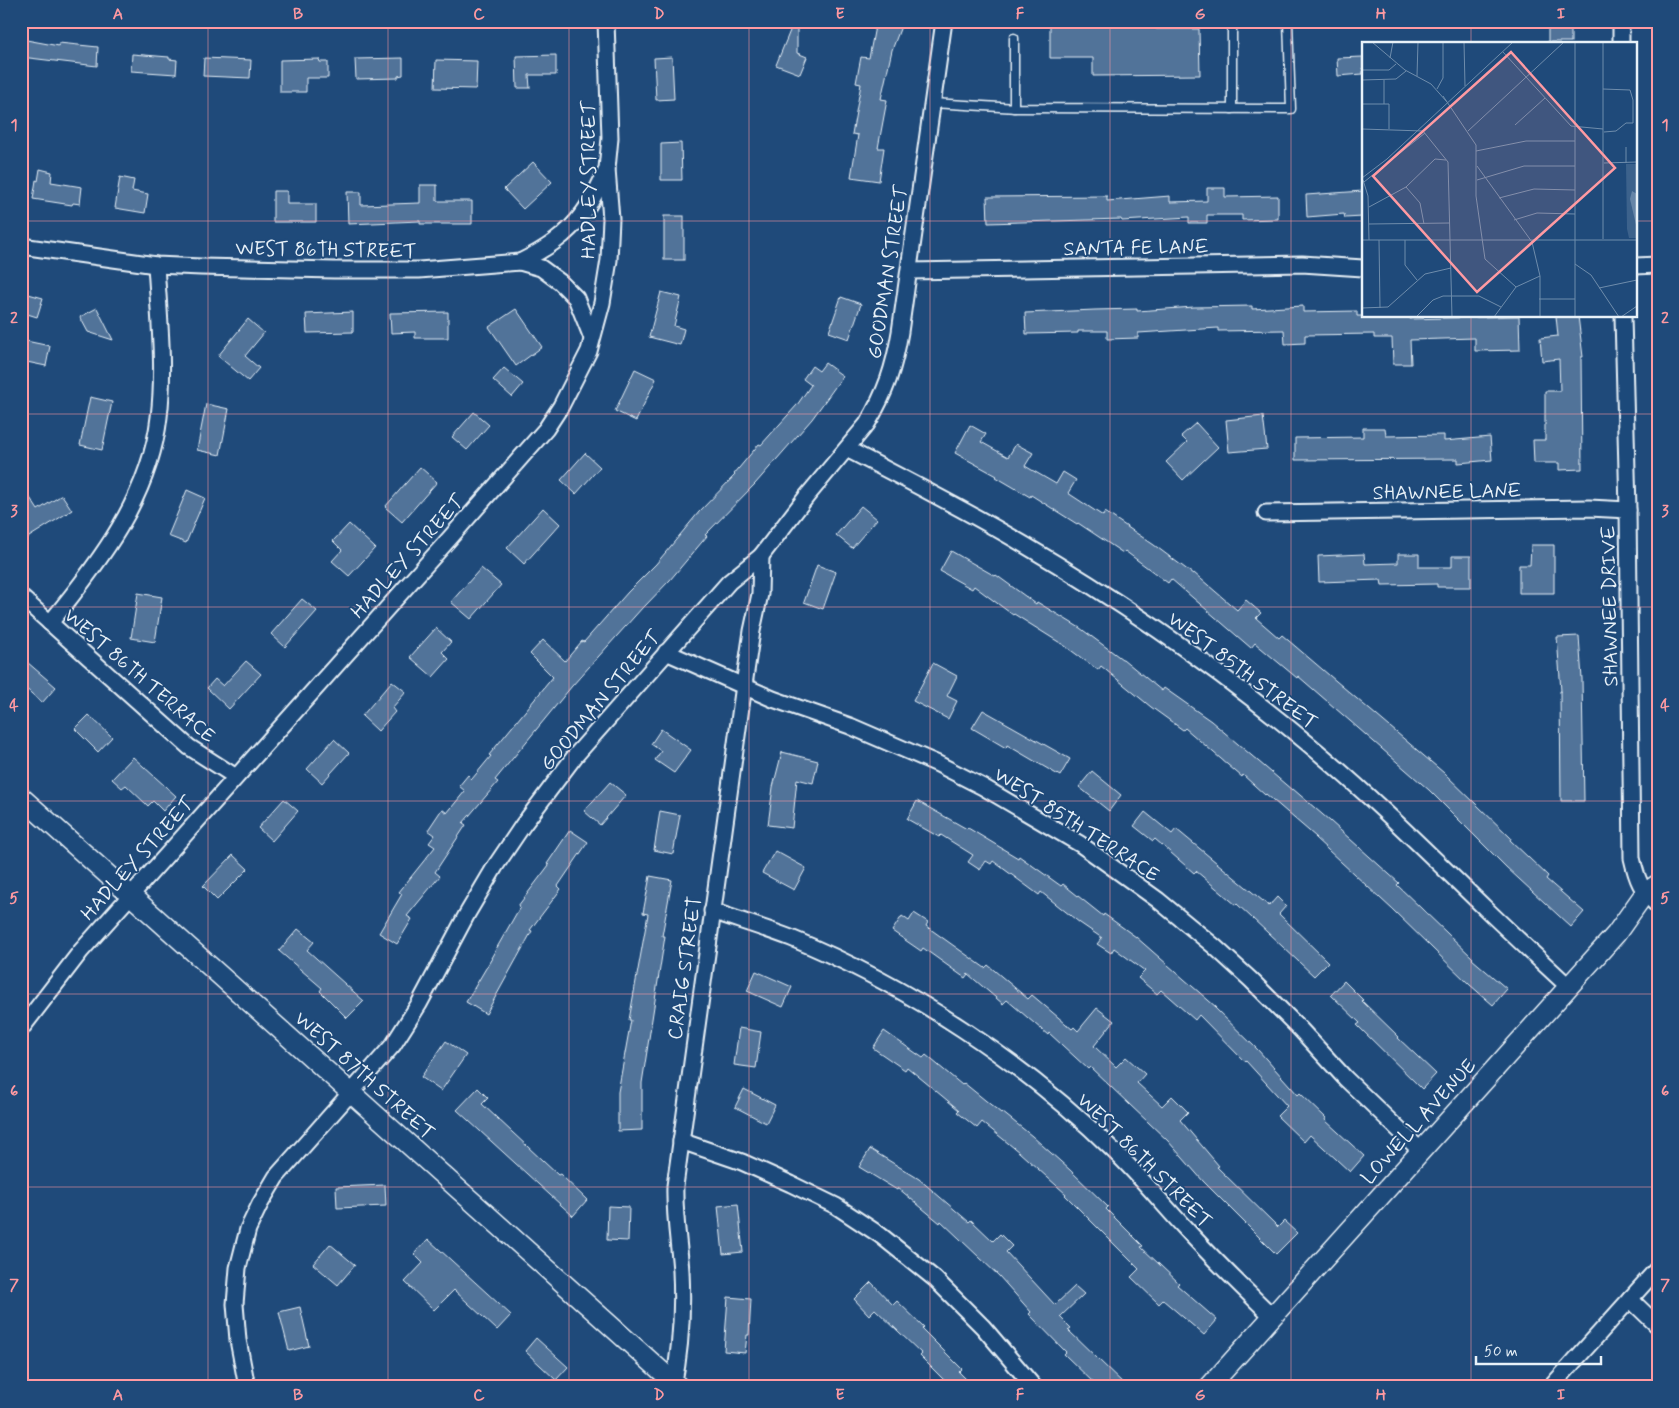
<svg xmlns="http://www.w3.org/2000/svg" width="1679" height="1408" viewBox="0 0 1679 1408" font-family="Mynerve,sans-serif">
<rect width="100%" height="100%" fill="#1f4a7a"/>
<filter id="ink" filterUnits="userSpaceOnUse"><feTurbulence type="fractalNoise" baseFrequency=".02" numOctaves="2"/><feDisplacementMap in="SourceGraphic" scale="10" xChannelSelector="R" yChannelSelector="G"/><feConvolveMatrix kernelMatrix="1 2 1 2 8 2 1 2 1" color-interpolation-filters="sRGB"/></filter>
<g filter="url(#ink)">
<g fill="#517399" stroke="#e8f1f8">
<path d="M794 21H797V53L807 57 800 74 776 65Z"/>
<path d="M876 21H903L892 50 881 99 887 100 878 148H884L879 181 851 177 858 135 852 134 861 84 856 83 861 57 869 58Z"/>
<path d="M1050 21H1156V29H1199L1200 75 1093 76V58H1050Z"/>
<rect x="1548" y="21" width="23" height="21"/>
<path d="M21 39 59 46V43L98 47 97 66 21 57Z"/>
<path d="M132 54 169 57V59L177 60 176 74 131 71Z"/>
<path d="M556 55V75H529L530 88H517L516 56Z"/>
<path d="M672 57 674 99 656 100 654 58Z"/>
<path d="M1363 57V74L1338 76 1337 58Z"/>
<path d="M204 58 251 60 250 78 203 76Z"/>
<path d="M403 58V75L398 76V78L356 79 355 59Z"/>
<path d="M319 59 320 62H328V78H306V92H280V60Z"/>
<path d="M436 60 477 61 476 89 435 88Z"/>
<path d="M681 143 682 180H661V144Z"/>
<path d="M533 162 552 182 523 209 504 189Z"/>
<path d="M40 169 52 172 51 182 82 187 80 204 73 203 72 205 33 199 36 180 38 181Z"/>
<path d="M120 177 134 180 132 191 148 194 145 213 115 208Z"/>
<path d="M420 185H437V201H472V224H420V221L348 224 347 192H361V205L420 203Z"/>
<path d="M1207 188H1225V197L1278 196V219L1242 220V215H1207V223H1189V217L1122 221 1121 219 988 223 987 197 1107 196V201L1170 196V202L1207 201Z"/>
<path d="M273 191H287V204H316V222H273Z"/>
<path d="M1363 191V217L1345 218 1344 214 1307 217 1306 195Z"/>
<rect x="664" y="216" width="20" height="44"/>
<path d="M21 292 43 298 37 317 21 312Z"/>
<path d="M661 292 681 297 674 326 684 329 680 345 649 337Z"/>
<path d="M841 297 861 304 849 339 829 332Z"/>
<path d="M1252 306V309L1303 306V312L1357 311V316H1410V319L1519 316 1520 350 1475 351V338L1410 340 1411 364H1393L1392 338H1374V334L1305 335V343L1285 344 1284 330 1218 331V328L1138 333V338L1107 339V331H1078V333L1026 334 1025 313 1095 310 1137 309V311L1194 307Z"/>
<path d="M97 308 113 340 88 332 80 317Z"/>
<path d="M516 309 542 347 516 366 489 327Z"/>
<path d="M353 312V332L307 333 306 314Z"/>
<path d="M448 312V338H415V332L391 333 390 313Z"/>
<path d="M1556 316H1578L1583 357H1581L1582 469 1559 470V463H1534L1533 440H1545V391H1560L1559 359 1542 361 1540 338 1558 336Z"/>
<path d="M248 319 264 333 245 356 259 368 248 381 218 356Z"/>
<path d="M26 341 50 346 46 366 22 361Z"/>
<path d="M825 363 843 376 812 419 755 484 705 535 707 536 670 580 644 607H643L572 686 495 780 498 782 463 823 466 825 435 872 440 876 407 916 412 919 397 944 379 933 402 894 399 892 435 847 429 843 435 835 428 830 442 809 447 813 465 791 459 786 468 775 472 779 491 756 489 755 553 677 530 654 543 640 565 661 582 641 584 642 628 592 656 564 699 512 735 475 734 474 759 444 761 445 797 405 811 385 803 379 812 366 819 371Z"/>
<path d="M504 368 523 384 512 397 493 380Z"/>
<path d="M635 369 656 379 636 421 615 411Z"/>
<path d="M90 397 112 402 102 450 80 445Z"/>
<path d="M206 404 229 409 220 455 197 450Z"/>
<path d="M474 412 489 425 467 450 452 437Z"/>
<path d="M1263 416 1267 449 1229 452 1226 420Z"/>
<path d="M1196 423 1218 447 1183 480 1166 462 1187 442 1181 436Z"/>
<path d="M970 425 986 434 981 442 1008 457 1016 444 1033 453 1025 466 1056 484 1063 472 1076 480 1068 493 1103 516 1105 512 1154 545 1193 574 1194 573 1237 610 1246 600 1261 613 1256 618 1279 638 1282 635 1444 773 1511 838 1510 840 1548 876 1546 879 1584 912 1571 927 1506 867 1429 790 1350 721 1298 676 1297 678 1255 643 1251 648 1171 579 1168 583 1125 551 1123 553 1078 523 1077 524 1031 495 1030 497 996 477 997 476 955 453Z"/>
<path d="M1363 428H1385L1386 436 1444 435V441L1490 437 1492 460 1458 463V459L1295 460V438L1363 437Z"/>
<path d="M585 453 600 467 576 494 561 480Z"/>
<path d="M420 467 437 482 402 522 385 507Z"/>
<path d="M21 484 38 510 62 495 72 510 21 542Z"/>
<path d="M187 490 205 498 186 543 168 536Z"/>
<path d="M861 506 877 519 852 548 836 535Z"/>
<path d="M543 508 560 524 524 564 507 548Z"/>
<path d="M349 524 375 548 349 576 332 561 342 550 333 541Z"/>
<path d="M1531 545H1554V593H1519V565H1530Z"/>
<path d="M951 551 995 576 996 575 1036 604 1037 602 1080 628 1122 659H1123L1162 691 1164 688 1211 721 1292 790 1293 789 1330 821 1399 883 1397 885 1473 958 1472 959 1507 989 1493 1005 1470 985 1393 910 1315 838 1316 837 1266 794 1265 795 1243 775 1242 777 1185 728 1183 730 1151 707 1101 666 1098 670 1065 646 1014 614 1013 615 974 586 972 589 940 571Z"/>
<path d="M1364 554 1365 564 1398 563V554H1419V567H1452V556H1471V587H1437V584L1382 585 1381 580 1319 582 1318 556Z"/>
<path d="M817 565 836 572 823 609 804 602Z"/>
<path d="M481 568 501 585 471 619 451 602Z"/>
<path d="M138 593 162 597 155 642 131 638Z"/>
<path d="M302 599 317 611 285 647 271 634Z"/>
<path d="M436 628 451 642 442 652 449 659 433 677 410 657Z"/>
<path d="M1579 636 1582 679 1584 801H1561L1560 691H1561L1557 637Z"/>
<path d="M246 661 261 674 229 709 207 688 215 679 223 686Z"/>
<path d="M27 662 56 687 42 703 21 684V668Z"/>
<path d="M933 663 957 676 947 696 957 701 948 719 913 701Z"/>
<path d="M392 681 406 692 392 708 395 712 378 731 362 716Z"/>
<path d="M983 710 1070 759 1060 776 1007 745 1006 748 972 728Z"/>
<path d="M89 715 112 737 98 752 75 729Z"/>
<path d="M661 729 691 750 674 773 655 760 661 751 651 744Z"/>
<path d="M334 739 349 753 322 783 307 769Z"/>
<path d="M782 752 818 761 813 783 797 779 792 828 768 825 773 787Z"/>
<path d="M133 757 176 796 163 811 153 801 148 806 126 785 122 788 112 779Z"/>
<path d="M1092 771 1121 795 1109 811 1079 787Z"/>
<path d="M610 782 626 795 600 825 584 811Z"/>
<path d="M284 799 298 811 272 841 258 828Z"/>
<path d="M917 801 967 829 968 828 1018 858 1019 856 1061 886 1063 884 1103 916 1104 914 1136 937 1216 1007 1215 1008 1258 1050 1298 1095 1300 1093 1326 1118 1325 1120 1364 1156 1350 1172 1310 1135 1304 1142 1277 1116 1287 1106 1246 1061 1245 1062 1199 1015 1195 1020 1161 990 1157 994 1138 978 1145 971 1114 948 1111 953 1097 944 1102 938 1080 923 1041 892 1039 895 993 861 991 864 986 861 980 870 968 862 973 855 941 835 939 837 907 819Z"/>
<path d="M660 811 680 815 673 854 654 850Z"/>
<path d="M1145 812 1172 834 1176 829 1269 906 1277 897 1286 906 1279 914 1328 962 1314 976 1237 904 1236 905 1196 871 1194 873 1155 839 1153 841 1134 826Z"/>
<path d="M570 830 588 842 558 886 561 889 530 930 532 931 486 1014 466 1002 492 958H491L520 907 518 906 549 865 547 864Z"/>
<path d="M775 851 806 868 794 890 762 873Z"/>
<path d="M233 855 248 869 217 900 203 886Z"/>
<path d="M650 876 672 880 662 936H665L642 1083V1130L618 1131V1092L631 1020H629L648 914 643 913Z"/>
<path d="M914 913 928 922 926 926 985 968 988 965 1028 999 1032 995 1072 1029 1074 1027 1078 1031 1097 1008 1114 1021 1094 1046 1116 1067 1126 1057 1145 1074 1137 1083 1162 1106 1172 1096 1188 1112 1180 1120 1219 1166 1217 1167 1278 1227 1284 1221 1297 1233 1276 1254 1203 1181 1168 1141 1090 1067 1088 1069 1049 1033 1048 1035 1007 1000 1003 1004 968 974 965 978 923 948 921 951 892 931 902 916 909 921Z"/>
<path d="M298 929 314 942 307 950 364 1001 347 1018 320 991 322 988 279 951Z"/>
<path d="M756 971 792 987 783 1007 747 991Z"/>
<path d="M1344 981 1363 1000 1362 1001 1399 1037 1398 1038 1436 1074 1422 1089 1357 1025 1360 1023 1331 995Z"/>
<path d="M739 1028 761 1032 756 1068 734 1065Z"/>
<path d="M884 1031 923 1058 926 1055 962 1085 964 1083 1001 1113 1002 1112 1032 1136 1070 1170 1108 1207 1106 1209 1143 1246 1141 1247 1179 1283 1177 1285 1217 1320 1204 1335 1163 1300 1159 1304 1131 1277 1139 1269 1065 1195 1066 1194 1019 1152 982 1122 977 1128 957 1112 959 1110 907 1067 905 1070 873 1048Z"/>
<path d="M446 1041 466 1055 441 1091 421 1077Z"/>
<path d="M478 1088 488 1098 482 1104 558 1175 560 1174 587 1200 573 1216 457 1110Z"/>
<path d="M744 1089 775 1105 766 1123 735 1107Z"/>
<path d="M870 1149 919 1179 969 1222 971 1220 993 1241 1000 1234 1012 1246 1006 1252 1055 1305 1075 1286 1084 1294 1060 1317 1071 1328 1068 1330 1127 1387H1098L1064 1354 1066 1352 1029 1314 1031 1312 999 1276 941 1221 940 1223 898 1188 897 1190 859 1167Z"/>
<path d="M385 1185 386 1206 337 1208 336 1187Z"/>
<path d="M738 1204 743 1252 723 1254 718 1206Z"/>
<path d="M608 1206 629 1207 628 1241 607 1240Z"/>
<path d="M428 1239 511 1315 497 1330 454 1290 434 1310 405 1282 423 1263 414 1254Z"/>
<path d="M330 1244 355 1265 338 1285 313 1264Z"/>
<path d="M871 1282 893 1305 897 1301 924 1327 922 1329 962 1369 959 1372 974 1387H951L920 1356 922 1354 875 1309 869 1315 854 1299Z"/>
<path d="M728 1297 751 1299 749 1335H747L745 1353 724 1351Z"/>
<path d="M300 1307 309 1346 289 1351 279 1312Z"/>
<path d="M536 1338 568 1367 556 1380 525 1351Z"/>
</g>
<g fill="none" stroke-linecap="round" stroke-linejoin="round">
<g stroke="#e8f1f8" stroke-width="11">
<g id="service">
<path d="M932 103 1017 108 1291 109 1288 21"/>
<path d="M1014 108V38"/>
<path d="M1232 109V21"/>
</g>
</g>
<g stroke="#e8f1f8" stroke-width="19">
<g id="minor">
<path d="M1621 21V44"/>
<path d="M21 246 156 265 201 267 334 270H419L520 262 541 268 560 282 576 298 592 338"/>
<path d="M520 262C544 250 567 236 583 213 593 200 600 184 607 169"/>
<path d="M1635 266 1658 265"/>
<path d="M909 271 1302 264 1363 268"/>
<path d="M1623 316 1628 510 1632 858C1637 880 1641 890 1658 906"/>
<path d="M847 449C906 480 966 510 1023 544 1122 602 1217 668 1306 742 1369 794 1427 852 1486 909 1513 935 1541 961 1569 987"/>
<path d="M1266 513 1589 508 1628 510"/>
<path d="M21 597 189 747 236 777"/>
<path d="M50 623C99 563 150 497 159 417 165 367 159 315 156 265"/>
<path d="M666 652 773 699 850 726 938 764 983 787 1080 844 1158 900 1215 947 1251 980 1300 1029 1345 1078 1421 1151"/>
<path d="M712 911C738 920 765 928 791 938 907 985 1025 1063 1114 1151 1139 1175 1161 1202 1185 1228 1213 1259 1243 1288 1273 1317"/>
<path d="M21 1029 81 951 449 539 546 429 561 406 589 351 602 303 609 260 611 219 607 169 610 138 606 21"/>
<path d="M681 1141 742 1162 791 1184 836 1206 880 1235 935 1279 983 1327 1034 1387"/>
<path d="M1630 1299 1658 1326"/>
<path d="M247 1387 238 1340 235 1304 238 1268 248 1229 260 1204 276 1177 393 1045 419 1004 467 914 496 865 523 825 575 756 729 582 761 556 807 496 867 424C886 392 894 368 900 332L944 21"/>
<path d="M673 1387C681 1348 683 1311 681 1271 679 1243 674 1215 675 1186L744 685 752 631 760 594 761 556"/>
<path d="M1551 1387 1658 1268"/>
</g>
</g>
<g stroke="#e8f1f8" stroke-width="22">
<g id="tertiary">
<path d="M21 797 679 1387"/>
<path d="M1209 1387 1616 934 1645 893 1658 884"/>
</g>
</g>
<use href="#service" stroke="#1f4a7a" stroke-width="8"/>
<use href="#minor" stroke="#1f4a7a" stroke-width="15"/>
<use href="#tertiary" stroke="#1f4a7a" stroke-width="19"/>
</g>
</g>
<path fill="none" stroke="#ff9aa2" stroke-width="1" stroke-opacity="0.55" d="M208 21V1387M388 21V1387M569 21V1387M749 21V1387M930 21V1387M1110 21V1387M1291 21V1387M1471 21V44M21 221H1363M1635 221H1658M1471 316V1387M21 414H1658M21 607H1658M21 801H1658M21 994H1658M21 1187H1658"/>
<g text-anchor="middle" stroke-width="4" stroke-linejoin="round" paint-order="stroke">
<g font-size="20" fill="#e8f1f8" stroke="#1f4a7a">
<text transform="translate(588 180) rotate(-90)" y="7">HADLEY STREET</text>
<text transform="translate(1136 247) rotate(-1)" y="7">SANTA FE LANE</text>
<text transform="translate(326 249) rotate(1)" y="7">WEST 86TH STREET</text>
<text transform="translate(887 272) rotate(-81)" y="7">GOODMAN STREET</text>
<text transform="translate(1447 491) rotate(-1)" y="7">SHAWNEE LANE</text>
<text transform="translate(407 556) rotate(-48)" y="7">HADLEY STREET</text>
<text transform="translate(1609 606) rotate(-91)" y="7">SHAWNEE DRIVE</text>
<text transform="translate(1243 670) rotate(37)" y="7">WEST 85TH STREET</text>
<text transform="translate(140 675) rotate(41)" y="7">WEST 86TH TERRACE</text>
<text transform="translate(600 700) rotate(-50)" y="7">GOODMAN STREET</text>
<text transform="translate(1077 824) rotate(33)" y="7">WEST 85TH TERRACE</text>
<text transform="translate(137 858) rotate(-48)" y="7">HADLEY STREET</text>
<text transform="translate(684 968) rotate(-82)" y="7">CRAIG STREET</text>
<text transform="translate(365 1075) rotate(42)" y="7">WEST 87TH STREET</text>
<text transform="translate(1418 1121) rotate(-48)" y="7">LOWELL AVENUE</text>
<text transform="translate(1145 1160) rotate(45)" y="7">WEST 86TH STREET</text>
</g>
</g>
<g transform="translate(1362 42)">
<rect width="275" height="275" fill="#1f4a7a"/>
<path d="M264 122H275V196H267L265 187Z" fill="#3c628c"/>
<path d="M270 149 275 152V187L268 157Z" fill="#6685a7"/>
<path fill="none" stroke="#6f8dac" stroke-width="1" d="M10 0 43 28 69 42 85 60M102 0 103 44M213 0V275M241 0V197M141 10 209 84 241 87M28 16 31 0M0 28H27L34 22M55 34 56 0M0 38 34 37 44 29M22 38V62M75 47 81 36V0M241 47 268 48 271 58V81H264L254 89 242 90M81 54 114 103V154L123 217 154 245M0 62H27V87M153 83 183 56M0 87 61 89 86 120 90 275M106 89 202 0M114 109 164 99H213M242 121 275 120M264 121V105M115 124 170 200 178 234V275M0 136 25 117 151 0M1 138 6 154 7 198M115 138 162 124H213M2 140 63 91M44 145 58 161 62 182M137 156 172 147 213 148M7 165 44 145 73 117 84 118M152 178 175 171 213 172M7 182 88 181M0 198H275M17 198 18 266M43 198V223L55 238M213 222 229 233 257 275M237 246 275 238M177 257H213M0 266 26 265 63 232 89 226M54 275 71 258 81 254H117L139 265M132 275 154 245 178 234M259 275 275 264"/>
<path fill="#ff9aa2" fill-opacity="0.15" stroke="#ff9aa2" stroke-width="2.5" d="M149 10 253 126 115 250 11 134Z"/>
<rect width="275" height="275" fill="none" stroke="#e8f1f8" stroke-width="2.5"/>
</g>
<rect width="1679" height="1408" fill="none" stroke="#1f4a7a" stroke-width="55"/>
<path d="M1476 1356v8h125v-8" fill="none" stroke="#e8f1f8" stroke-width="2.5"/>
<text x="1484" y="1356" font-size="15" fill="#e8f1f8" stroke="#1f4a7a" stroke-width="4" paint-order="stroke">50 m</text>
<rect x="28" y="28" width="1624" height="1352" fill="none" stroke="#ff9aa2" stroke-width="2"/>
<g font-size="16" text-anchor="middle" font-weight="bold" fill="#ff9aa2">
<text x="118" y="19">A</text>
<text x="298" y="19">B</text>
<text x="479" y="19">C</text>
<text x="659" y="19">D</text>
<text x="840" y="19">E</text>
<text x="1020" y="19">F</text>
<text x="1200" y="19">G</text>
<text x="1381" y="19">H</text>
<text x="1561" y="19">I</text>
<text x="14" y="130">1</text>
<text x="1665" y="130">1</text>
<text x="14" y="323">2</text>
<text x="1665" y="323">2</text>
<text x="14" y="516">3</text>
<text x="1665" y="516">3</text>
<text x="14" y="710">4</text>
<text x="1665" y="710">4</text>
<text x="14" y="903">5</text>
<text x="1665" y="903">5</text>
<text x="14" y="1096">6</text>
<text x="1665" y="1096">6</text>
<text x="14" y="1290">7</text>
<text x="1665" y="1290">7</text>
<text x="118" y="1400">A</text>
<text x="298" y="1400">B</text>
<text x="479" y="1400">C</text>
<text x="659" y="1400">D</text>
<text x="840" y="1400">E</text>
<text x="1020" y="1400">F</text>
<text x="1200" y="1400">G</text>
<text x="1381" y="1400">H</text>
<text x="1561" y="1400">I</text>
</g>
</svg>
